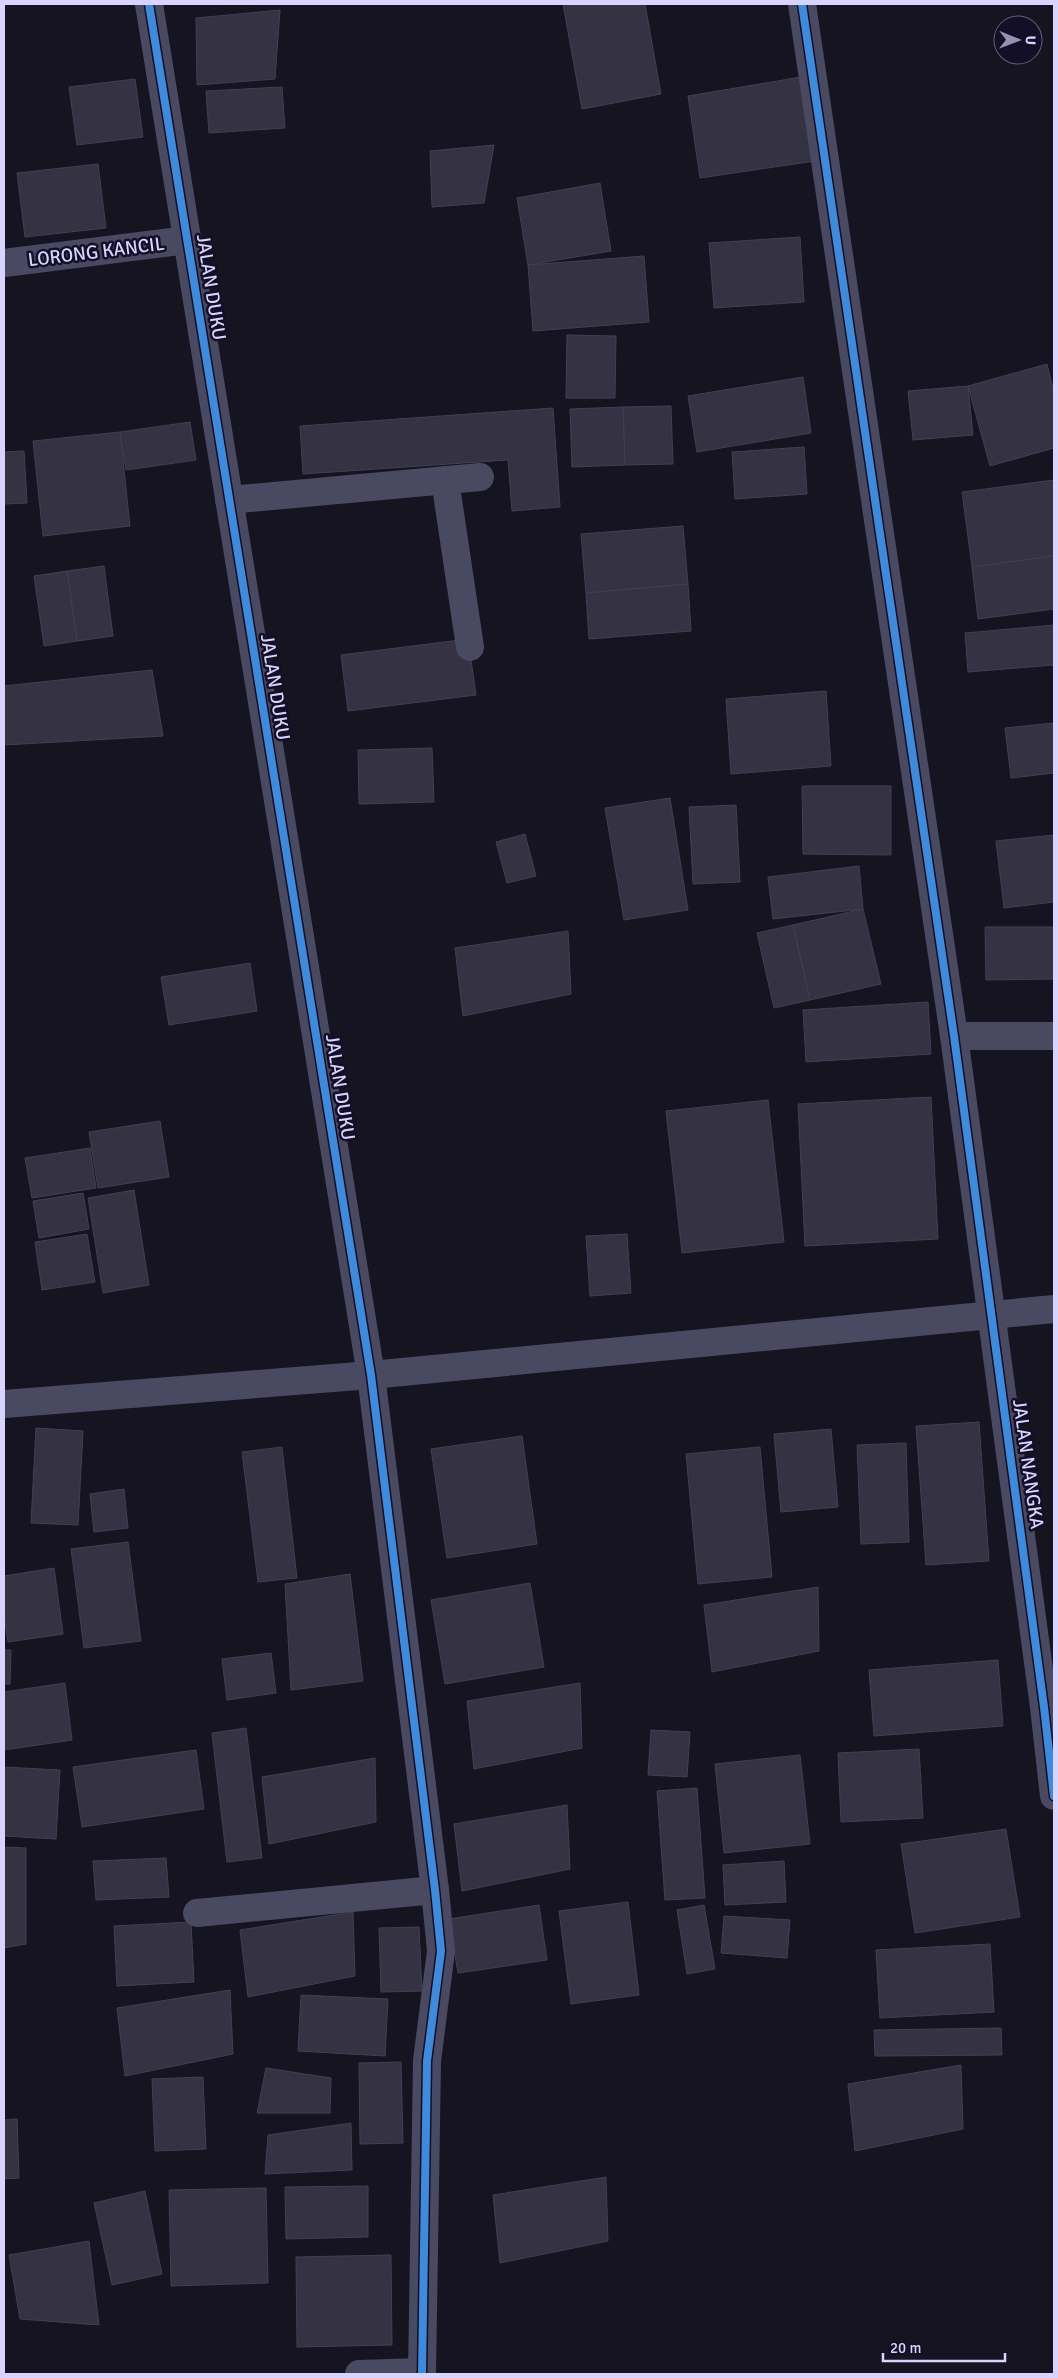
<svg xmlns="http://www.w3.org/2000/svg" width="1058" height="2378" viewBox="0 0 1058 2378" font-family="Signika,sans-serif">
<rect width="100%" height="100%" fill="#161421"/>
<g fill="#343243" stroke="#433f54">
<path d="M563 4H645L661 94 582 109Z"/>
<path d="M280 10 275 79 197 85 196 18Z"/>
<path d="M801 77 815 161 700 178 688 96Z"/>
<path d="M135 79 143 137 77 145 69 87Z"/>
<path d="M282 87 285 128 209 133 206 91Z"/>
<path d="M494 145 484 203 432 207 430 151Z"/>
<path d="M98 164 106 228 25 237 17 173Z"/>
<path d="M600 183 611 251 528 265 517 198Z"/>
<path d="M800 237 804 302 714 308 709 243Z"/>
<path d="M644 256 649 322 533 331 528 265Z"/>
<path d="M567 335 616 336 615 398H566Z"/>
<path d="M1047 364 1054 393V448L990 466 968 386Z"/>
<path d="M803 377 811 433 697 452 688 396Z"/>
<path d="M968 386 973 435 913 440 908 391Z"/>
<path d="M671 406 673 464 625 465 623 407Z"/>
<path d="M623 407 625 465 572 467 570 409Z"/>
<path d="M553 408 560 507 512 511 508 460 303 474 300 426Z"/>
<path d="M190 422 196 460 126 470 120 432Z"/>
<path d="M120 432 130 526 43 536 33 441Z"/>
<path d="M804 447 807 494 735 499 732 452Z"/>
<path d="M24 451 27 503 4 504V452Z"/>
<path d="M1054 480V556L972 567 962 492Z"/>
<path d="M683 526 688 584 586 593 581 534Z"/>
<path d="M1054 556V609L978 619 972 567Z"/>
<path d="M104 566 113 636 77 641 67 571Z"/>
<path d="M67 571 77 641 44 646 34 576Z"/>
<path d="M688 584 691 631 589 639 586 593Z"/>
<path d="M1054 625V665L968 672 965 633Z"/>
<path d="M468 639 476 695 348 711 341 655Z"/>
<path d="M152 670 163 736 4 745V686Z"/>
<path d="M826 691 831 766 731 774 726 699Z"/>
<path d="M1054 723V773L1011 778 1005 728Z"/>
<path d="M432 748 434 802 359 804 358 750Z"/>
<path d="M802 786H891V855L803 854Z"/>
<path d="M670 798 688 910 624 920 605 808Z"/>
<path d="M736 805 740 882 693 884 689 807Z"/>
<path d="M525 834 536 876 507 883 496 842Z"/>
<path d="M1054 835V902L1004 908 996 841Z"/>
<path d="M859 866 863 909 773 919 768 877Z"/>
<path d="M863 909 881 984 810 1000 793 925Z"/>
<path d="M793 925 810 1000 774 1008 757 933Z"/>
<path d="M985 927H1054V979L986 980Z"/>
<path d="M568 931 571 994 463 1016 455 948Z"/>
<path d="M250 963 257 1011 169 1025 161 977Z"/>
<path d="M928 1002 931 1054 806 1062 803 1010Z"/>
<path d="M931 1097 938 1239 805 1246 798 1104Z"/>
<path d="M768 1100 784 1242 682 1253 666 1111Z"/>
<path d="M160 1121 169 1177 98 1188 89 1132Z"/>
<path d="M90 1148 96 1188 32 1198 25 1158Z"/>
<path d="M134 1190 149 1285 103 1293 88 1198Z"/>
<path d="M83 1193 89 1229 39 1238 33 1201Z"/>
<path d="M87 1234 95 1282 42 1290 35 1242Z"/>
<path d="M627 1234 631 1293 590 1296 586 1236Z"/>
<path d="M979 1422 989 1561 926 1565 916 1426Z"/>
<path d="M36 1428 83 1431 78 1525 31 1523Z"/>
<path d="M831 1429 838 1507 781 1512 774 1434Z"/>
<path d="M522 1436 537 1544 447 1558 431 1449Z"/>
<path d="M906 1443 909 1542 861 1544 857 1445Z"/>
<path d="M282 1447 297 1578 258 1582 242 1452Z"/>
<path d="M760 1447 772 1577 698 1584 686 1454Z"/>
<path d="M124 1489 128 1528 94 1532 90 1494Z"/>
<path d="M128 1542 141 1641 84 1648 71 1549Z"/>
<path d="M54 1568 63 1634 8 1642 4 1616V1576Z"/>
<path d="M350 1574 363 1681 291 1690 285 1584Z"/>
<path d="M530 1583 544 1667 445 1684 431 1600Z"/>
<path d="M818 1587 819 1651 712 1672 704 1605Z"/>
<path d="M4 1650H11L10 1684H4Z"/>
<path d="M271 1653 276 1693 227 1700 222 1659Z"/>
<path d="M998 1660 1003 1726 874 1736 869 1670Z"/>
<path d="M65 1683 72 1740 4 1750V1692Z"/>
<path d="M580 1683 582 1748 474 1769 467 1701Z"/>
<path d="M246 1728 262 1858 227 1862 212 1733Z"/>
<path d="M651 1730 690 1732 687 1777 648 1775Z"/>
<path d="M919 1749 923 1818 841 1822 838 1753Z"/>
<path d="M196 1750 204 1809 82 1827 73 1767Z"/>
<path d="M800 1755 810 1844 724 1853 715 1764Z"/>
<path d="M375 1758 376 1822 269 1844 262 1777Z"/>
<path d="M4 1767 60 1770 56 1839 4 1836Z"/>
<path d="M697 1788 705 1898 665 1900 657 1791Z"/>
<path d="M567 1805 570 1869 462 1891 454 1824Z"/>
<path d="M1006 1829 1020 1917 915 1933 901 1844Z"/>
<path d="M4 1847 26 1848V1944L4 1948Z"/>
<path d="M166 1858 169 1897 96 1900 93 1861Z"/>
<path d="M784 1861 786 1902 725 1905 723 1865Z"/>
<path d="M628 1902 639 1995 571 2004 559 1911Z"/>
<path d="M539 1905 547 1960 458 1973 449 1919Z"/>
<path d="M704 1905 715 1969 687 1974 677 1910Z"/>
<path d="M353 1912 355 1976 248 1997 240 1930Z"/>
<path d="M724 1916 790 1920 787 1958 721 1953Z"/>
<path d="M191 1922 194 1982 117 1986 114 1926Z"/>
<path d="M419 1927 422 1991 381 1992 379 1928Z"/>
<path d="M990 1944 994 2012 880 2018 876 1950Z"/>
<path d="M230 1990 233 2054 125 2076 117 2008Z"/>
<path d="M301 1995 388 1999 385 2056 298 2051Z"/>
<path d="M1001 2028 1002 2055 875 2056 874 2030Z"/>
<path d="M401 2062 403 2143 360 2144 359 2063Z"/>
<path d="M961 2065 963 2129 855 2151 848 2084Z"/>
<path d="M266 2068 331 2078 330 2113H257Z"/>
<path d="M203 2077 206 2149 155 2151 152 2079Z"/>
<path d="M17 2119 19 2178 4 2179V2120Z"/>
<path d="M351 2123 352 2170 265 2174 268 2135Z"/>
<path d="M606 2177 608 2241 500 2263 493 2195Z"/>
<path d="M368 2186V2237L286 2239 285 2187Z"/>
<path d="M266 2188 268 2283 171 2286 169 2190Z"/>
<path d="M145 2191 162 2274 112 2285 94 2203Z"/>
<path d="M89 2241 99 2325 20 2319 9 2255Z"/>
<path d="M391 2255 392 2345 297 2347 296 2257Z"/>
</g>
<g fill="none" stroke-linecap="round" stroke-linejoin="round">
<g stroke="#4a4962" stroke-width="28">
<path d="M149 4 371 1375 435 1890 441 1951 427 2061 422 2374"/>
<path d="M802 4 954 1036 1044 1707 1054 1796"/>
<path d="M4 263 188 240"/>
<path d="M445 480 470 647"/>
<path d="M229 500 480 477"/>
<path d="M954 1036H1054"/>
<path d="M197 1913 435 1890"/>
<path d="M359 2374 422 2372"/>
</g>
<path stroke="#4a4962" stroke-width="28" d="M4 1404 371 1375 1054 1309"/>
<g stroke="#130f26" stroke-width="11">
<g id="cycleway">
<path d="M149 4 371 1375 435 1890 441 1951 427 2061 422 2374"/>
<path d="M802 4 954 1036 1044 1707 1054 1796"/>
</g>
</g>
<use href="#cycleway" stroke="#408adc" stroke-width="8"/>
</g>
<g text-anchor="middle" stroke-width="5" stroke-linejoin="round" paint-order="stroke">
<g font-size="19" fill="#d9d4ff" stroke="#130f26">
<text transform="translate(96 251) rotate(-7)" y="7">LORONG KANCIL</text>
<text transform="translate(212 287) rotate(81)" y="7">JALAN DUKU</text>
<text transform="translate(276 687) rotate(81)" y="7">JALAN DUKU</text>
<text transform="translate(341 1087) rotate(81)" y="7">JALAN DUKU</text>
<text transform="translate(1029 1464) rotate(82)" y="7">JALAN NANGKA</text>
</g>
</g>
<rect width="1058" height="2378" fill="none" stroke="#d9d4ff" stroke-width="10"/>
<g transform="translate(1018 40) rotate(91)"><circle r="24" fill="#130f26" stroke="#625e7d"/>
<path d="M0-4L9 19L0 12L-9 19Z" fill="#9591b1"/>
<text y="-8" font-size="14" font-weight="bold" text-anchor="middle" fill="#d9d4ff">U</text>
</g>
<path d="M883 2353v8h122v-8" fill="none" stroke="#d9d4ff" stroke-width="2.5"/>
<text x="890" y="2353" font-size="15" fill="#d9d4ff" stroke="#130f26" stroke-width="4" paint-order="stroke">20 m</text>
</svg>
